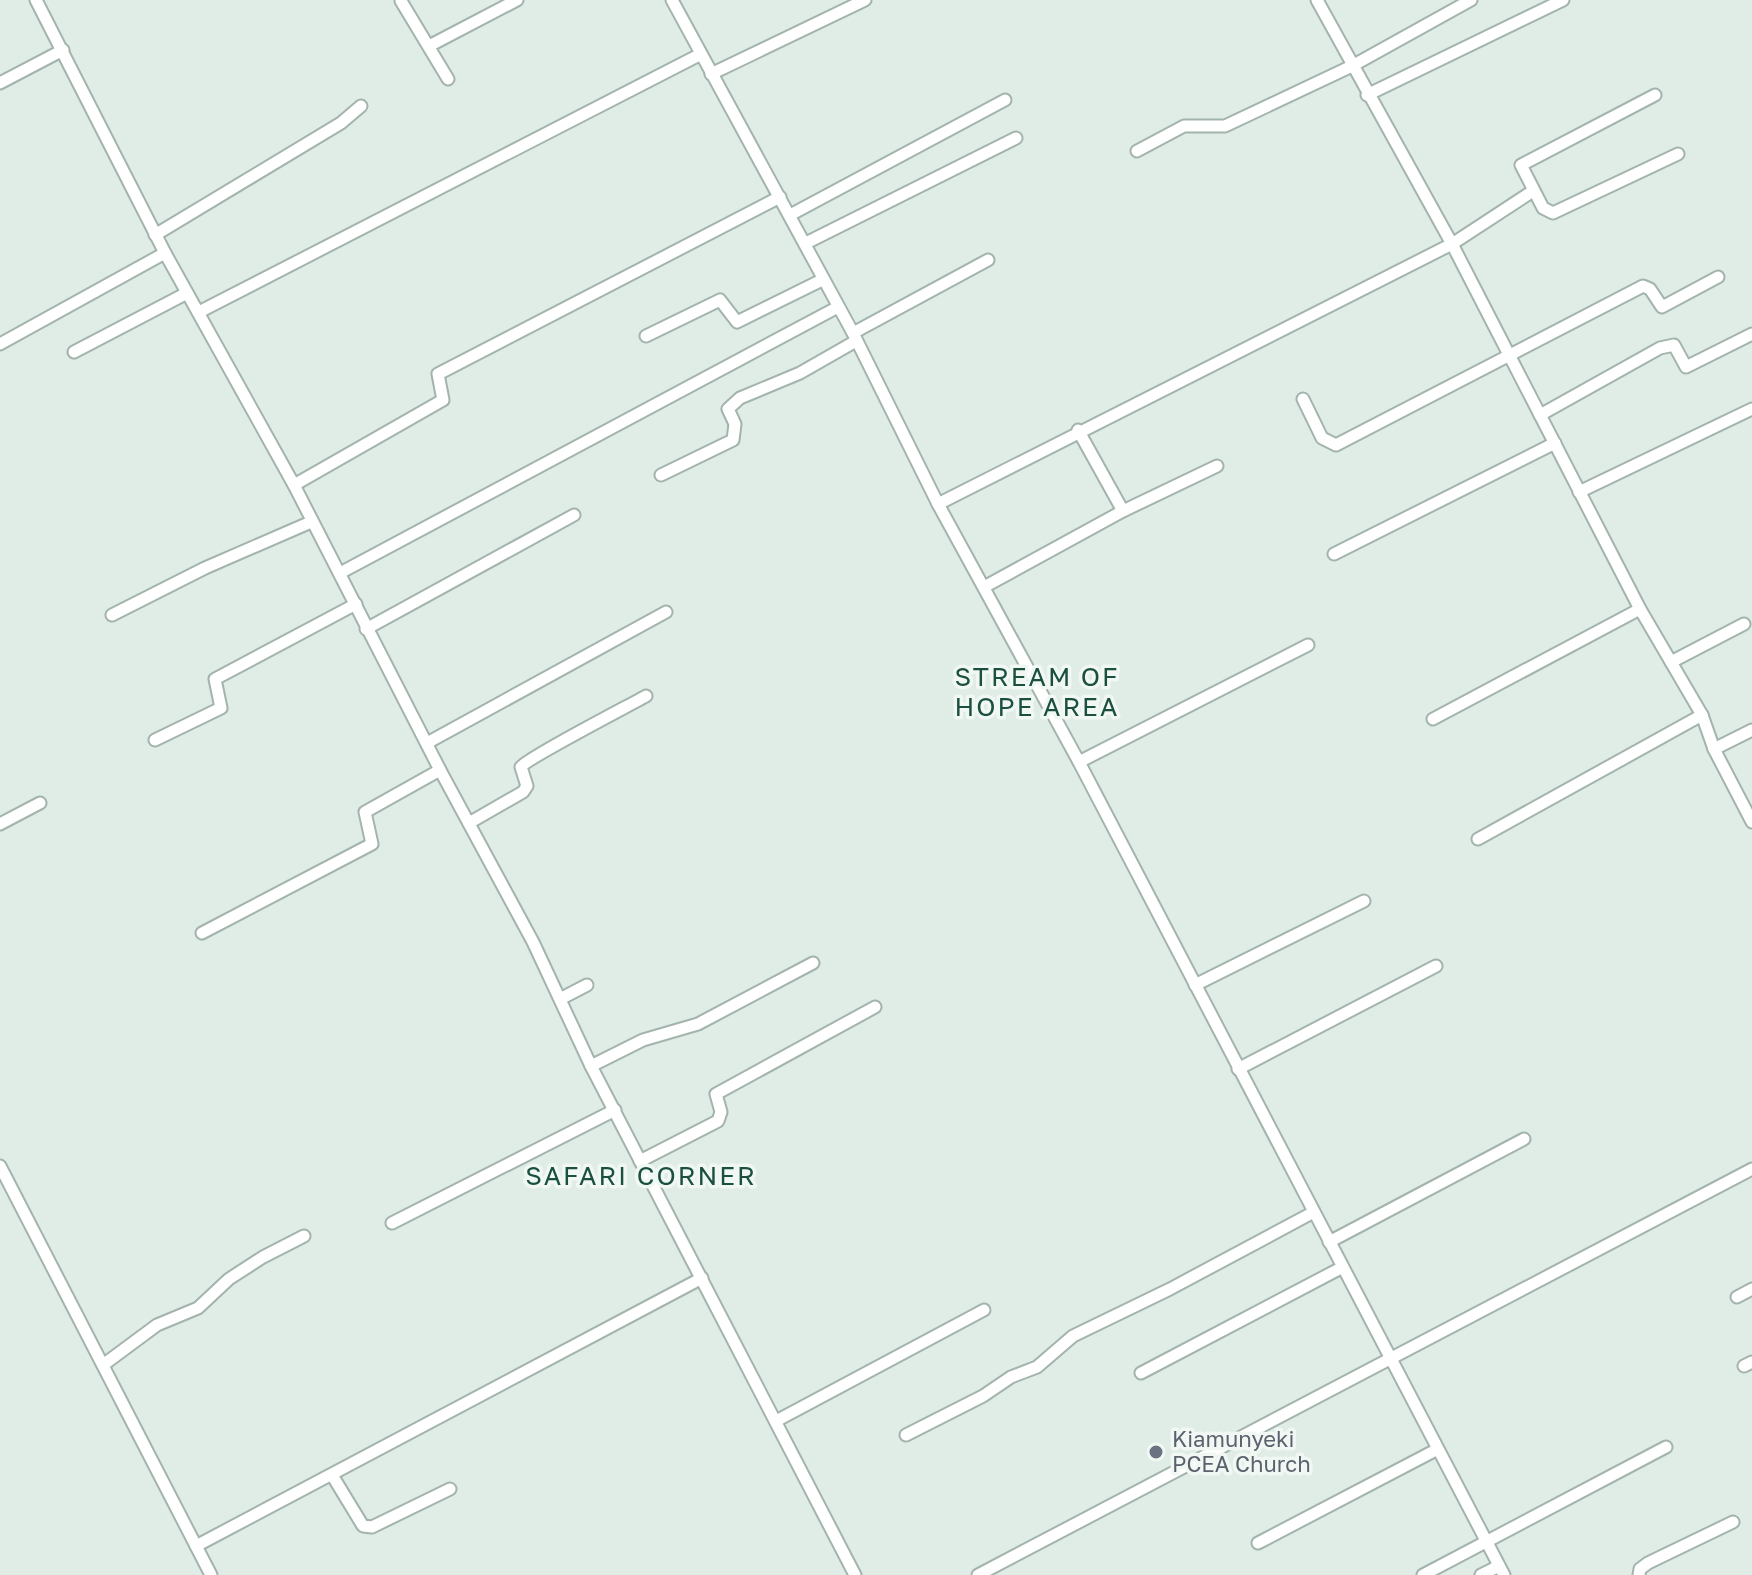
<svg xmlns="http://www.w3.org/2000/svg" width="1752" height="1575" viewBox="0 0 1752 1575" font-family="'Golos Text',sans-serif">
<rect width="100%" height="100%" fill="#e0ece6"/>
<g fill="none" stroke-linecap="round" stroke-linejoin="round">
<g stroke="#a3b4ad" stroke-width="15">
<g id="street">
<path d="M36 0 165 253 294 485 440 770 533 942 591 1066 855 1575"/>
<path d="M672 0 853 333 938 504 1079 762 1504 1575"/>
<path d="M1317 0 1452 244 1640 609 1702 715 1714 749 1752 822"/>
<path d="M401 1 448 79"/>
<path d="M429 46 517 0"/>
<path d="M711 74 865 0"/>
<path d="M0 83 63 50"/>
<path d="M1367 95 1563 0"/>
<path d="M1655 95 1521 165 1543 208 1553 213 1678 154"/>
<path d="M1137 151 1184 126H1225L1352 66 1471 0"/>
<path d="M790 215 1005 100"/>
<path d="M155 235 341 123 361 106"/>
<path d="M806 243 1016 138"/>
<path d="M199 312 701 54"/>
<path d="M853 333 988 260"/>
<path d="M646 336 720 300 737 322 822 280"/>
<path d="M0 344 165 253"/>
<path d="M74 352 187 293"/>
<path d="M1303 399 1322 438 1336 445 1643 286 1650 289 1662 307 1718 277"/>
<path d="M1540 415 1660 348 1674 345 1686 367 1752 334"/>
<path d="M1078 430 1123 511"/>
<path d="M661 475 733 440 735 424 728 409 740 398 800 373 856 341"/>
<path d="M294 485 443 400 438 374 780 197"/>
<path d="M1579 492 1752 409"/>
<path d="M938 504 1452 244 1533 191"/>
<path d="M1334 554 1555 443"/>
<path d="M340 573 838 307"/>
<path d="M984 587 1123 511 1217 466"/>
<path d="M112 615 205 568 311 522"/>
<path d="M366 629 574 515"/>
<path d="M1671 662 1744 624"/>
<path d="M1433 719 1640 609"/>
<path d="M155 740 221 708 215 679 356 604"/>
<path d="M427 743 666 612"/>
<path d="M1714 749 1752 730"/>
<path d="M1079 762 1308 645"/>
<path d="M469 823 523 792 527 786 521 767C526 759 628 706 646 696"/>
<path d="M0 824 40 803"/>
<path d="M1478 839 1702 715"/>
<path d="M202 933 372 844 365 812 440 770"/>
<path d="M1195 985 1364 901"/>
<path d="M562 998 587 985"/>
<path d="M591 1066 643 1040 698 1024 813 963"/>
<path d="M1238 1069 1436 966"/>
<path d="M640 1161 718 1121 721 1112 716 1094 875 1007"/>
<path d="M0 1166 211 1575"/>
<path d="M392 1223 615 1110"/>
<path d="M1329 1242 1524 1139"/>
<path d="M1737 1297 1752 1289"/>
<path d="M103 1365 157 1325 198 1308 229 1279 263 1257 304 1236"/>
<path d="M1744 1366 1752 1362"/>
<path d="M1141 1373 1341 1268"/>
<path d="M776 1421 984 1310"/>
<path d="M906 1435 983 1396 1011 1377 1037 1367 1073 1336 1170 1289 1312 1213"/>
<path d="M332 1475 363 1526 372 1527 450 1489"/>
<path d="M1258 1543 1436 1450"/>
<path d="M196 1546 702 1278"/>
<path d="M978 1575 1752 1169"/>
<path d="M1423 1575 1666 1447"/>
<path d="M1481 1575 1499 1566"/>
<path d="M1639 1575 1640 1569 1648 1563 1733 1522"/>
</g>
</g>
<use href="#street" stroke="#fff" stroke-width="11"/>
</g>
<circle fill="#6b7280" stroke="#f1f8f4" stroke-width="3" cx="1156" cy="1452" r="8"/>
<g text-anchor="middle" stroke-width="7" stroke-linejoin="round" paint-order="stroke">
<g font-size="22" fill="#5b616d" stroke="#f1f8f4" text-anchor="start">
<text x="1172" y="1447">Kiamunyeki<tspan x="1172" dy="25">PCEA Church</tspan></text>
</g>
<g font-size="26" letter-spacing="2" fill="#1b5041" stroke="#f1f8f4">
<text x="1037" y="686">STREAM OF<tspan x="1037" dy="30">HOPE AREA</tspan></text>
<text x="641" y="1185">SAFARI CORNER</text>
</g>
</g>
</svg>
